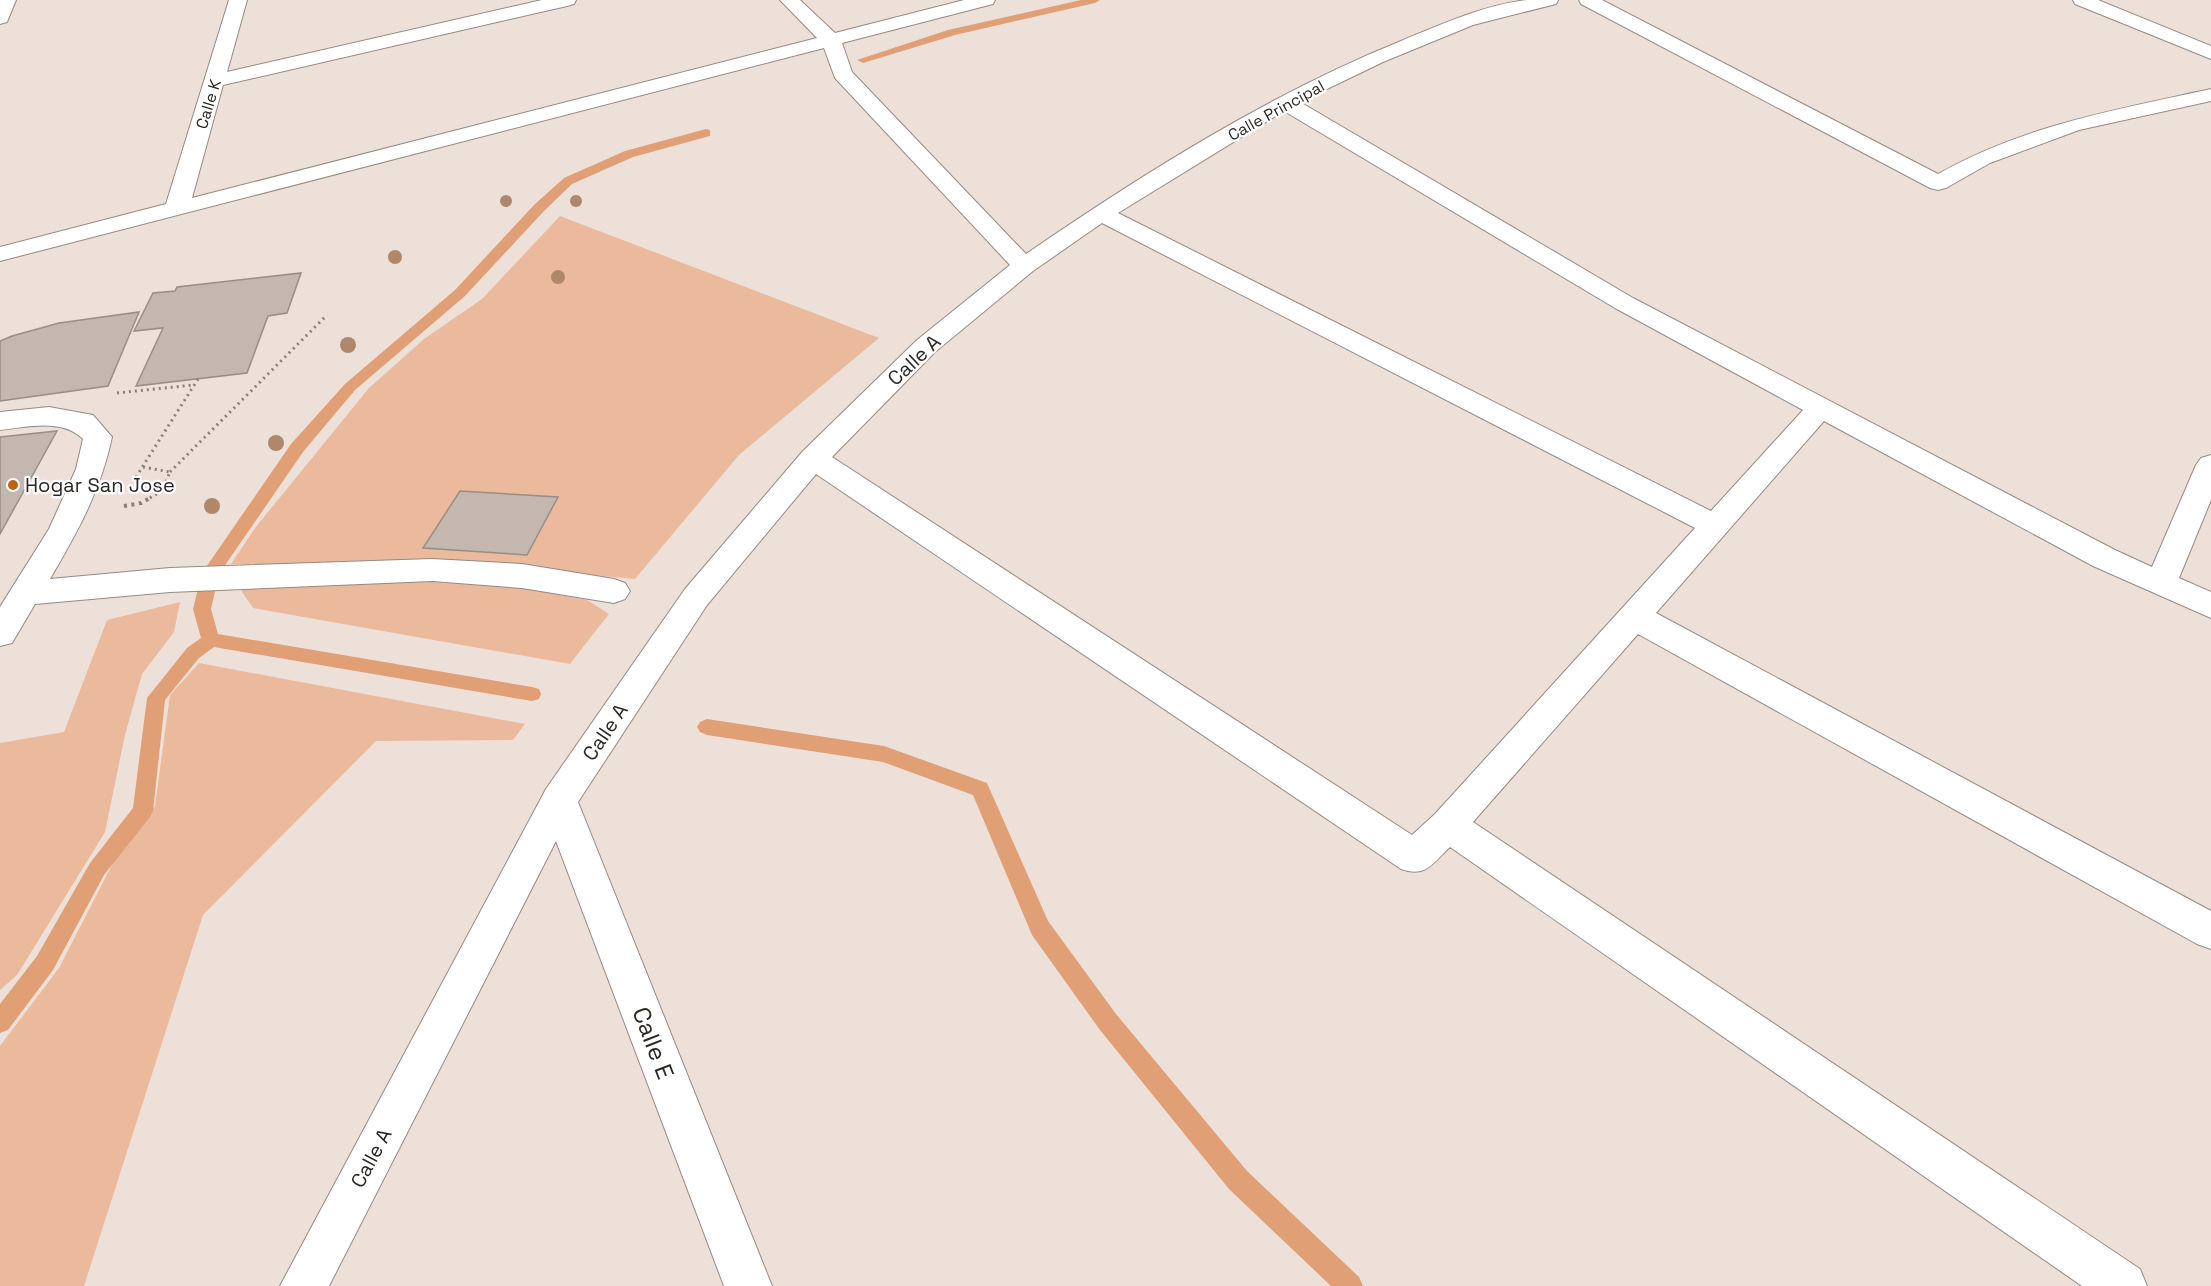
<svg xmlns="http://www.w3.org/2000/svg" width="2211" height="1286" viewBox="0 0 2211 1286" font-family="'Space Grotesk',sans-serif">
<rect width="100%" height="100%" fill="#ede0d9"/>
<g fill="#ebba9c">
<path d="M560 216 879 338 739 455 635 579 516 568 231 564 255 528 369 388 424 339 482 299Z"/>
<path d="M419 580 508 585 587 600 609 614 570 664 253 608 242 592 243 584Z"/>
<path d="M180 602 174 632 142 674 125 735 105 832 17 975 0 990V743L64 732 107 620Z"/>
<path d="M199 663 525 724 513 740 376 741 203 915 84 1286H0V1046L59 968 115 859 155 806 170 695Z"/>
</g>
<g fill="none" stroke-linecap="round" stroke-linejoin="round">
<g fill="#e19f75" fill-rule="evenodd">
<path d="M1081 0H1100L1095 3 955 35 863 63 857 60 948 30Z"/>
<path d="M706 129 710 130V136L633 157 572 184 544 211 465 296 355 390 303 452 219 574 211 609 218 634 532 687 539 689 541 694 539 699 532 701 214 647 199 658 165 700 153 811 150 817 104 875 53 970 8 1030 0 1033V1004L37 956 90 863 133 808 147 698 187 648 201 638 193 609 202 573 291 444 345 384 455 290 534 205 564 178 625 151Z"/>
<path d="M707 719 884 746 987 783 1048 921 1116 1014 1247 1171 1359 1277 1363 1286H1331L1229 1189 1100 1030 1032 935 973 795 883 762 707 735 700 732 697 727 700 722Z"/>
</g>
</g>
<g fill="#c3b7b0" stroke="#998e87" stroke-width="1.5">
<path d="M301 273 287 313 268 316 247 373 136 386 163 328 134 331 153 293 175 291 177 287Z"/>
<path d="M139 312 108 386 0 401V341L12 336 59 323Z"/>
<path d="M57 431 0 534V437Z"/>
<path d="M460 491 558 497 527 555 423 548Z"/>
</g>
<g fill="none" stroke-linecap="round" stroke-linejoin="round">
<g stroke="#958a83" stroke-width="2">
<g id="minor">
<path d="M0 0H16L7 22 0 24Z"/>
<path d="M229 0H247L227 72 542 0H576L574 4 567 6 223 85 192 198 817 38 780 0H800L835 33 964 0H995L993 4 842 43 852 72 1026 254C1144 173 1268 95 1401 41 1440 25 1484 5 1527 0 1537 0 1548 0 1558 0L1556 4 1473 25 1383 62 1300 102 1633 298 2115 550 2152 567 2196 465 2201 458 2211 455V500L2179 578 2211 592V618L2093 566 1824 421 1656 613 2211 911V949L2197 944 1638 634 1473 822 2140 1269 2147 1286H2082L1450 847C1433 863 1426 878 1401 869L816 474 707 605 578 802 772 1286H724L556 841 329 1286H280L546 789 685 589 803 451 917 340 1010 265 835 78 824 48 0 261V247L166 204ZM1284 111 1615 308 1803 410 1711 511 1118 213ZM1102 223 1695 528 1435 814 1412 835 832 457 935 352 1033 271Z"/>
<path d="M1579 0H1602L1938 174C2025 125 2115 110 2211 89V101L2079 130 1990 163 1946 188 1938 190 1930 188 1581 4Z"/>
<path d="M2073 0H2098L2211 46V59L2075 4Z"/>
<path d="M49 407 93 415 112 437C101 490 77 533 50 579L170 568 432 559 522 564 614 579 625 583 630 591 625 599 614 603 522 588 432 581 170 592 35 604 12 643 0 646V607L49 529 76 469 83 439C62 418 27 427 0 430V412Z"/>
</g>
</g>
<g stroke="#88807b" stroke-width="3" stroke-dasharray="2 4" stroke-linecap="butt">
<path d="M117 393 193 385"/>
<path d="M143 467 170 472 162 491 148 499"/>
<path d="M170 472 327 315"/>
<path d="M136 477 198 379"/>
</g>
<path stroke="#88807b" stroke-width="4" stroke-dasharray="3 4.5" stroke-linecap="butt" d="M124 506 141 503 150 498"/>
<use href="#minor" fill="#fff" fill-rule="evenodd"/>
</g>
<g fill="#af886c">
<circle cx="506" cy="201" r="6"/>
<circle cx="576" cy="201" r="6"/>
<circle cx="395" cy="257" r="7"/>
<circle cx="558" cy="277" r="7"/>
<circle cx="348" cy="345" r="8"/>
<circle cx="276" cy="443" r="8"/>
<circle cx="212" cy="506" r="8"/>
</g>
<circle fill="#bf6214" stroke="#fff" stroke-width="2" cx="13" cy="485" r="6"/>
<g text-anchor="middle" stroke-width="4.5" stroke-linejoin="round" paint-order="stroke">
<g font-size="16" fill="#2a2623" stroke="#fff">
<text transform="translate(208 104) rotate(-73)" y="6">Calle K</text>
<text transform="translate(1276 110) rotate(-29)" y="6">Calle Principal</text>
</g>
<g font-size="20" fill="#2a2623" stroke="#fff">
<text transform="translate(914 360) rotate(-43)" y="7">Calle A</text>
<text transform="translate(605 732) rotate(-56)" y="7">Calle A</text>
<text transform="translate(371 1158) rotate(-62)" y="7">Calle A</text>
</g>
<g font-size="20" fill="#2a2623" stroke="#fff" text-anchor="start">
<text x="25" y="492">Hogar San Jose</text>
</g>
<g font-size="24" fill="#2a2623" stroke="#fff">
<text transform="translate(653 1043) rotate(69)" y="8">Calle E</text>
</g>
</g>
</svg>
